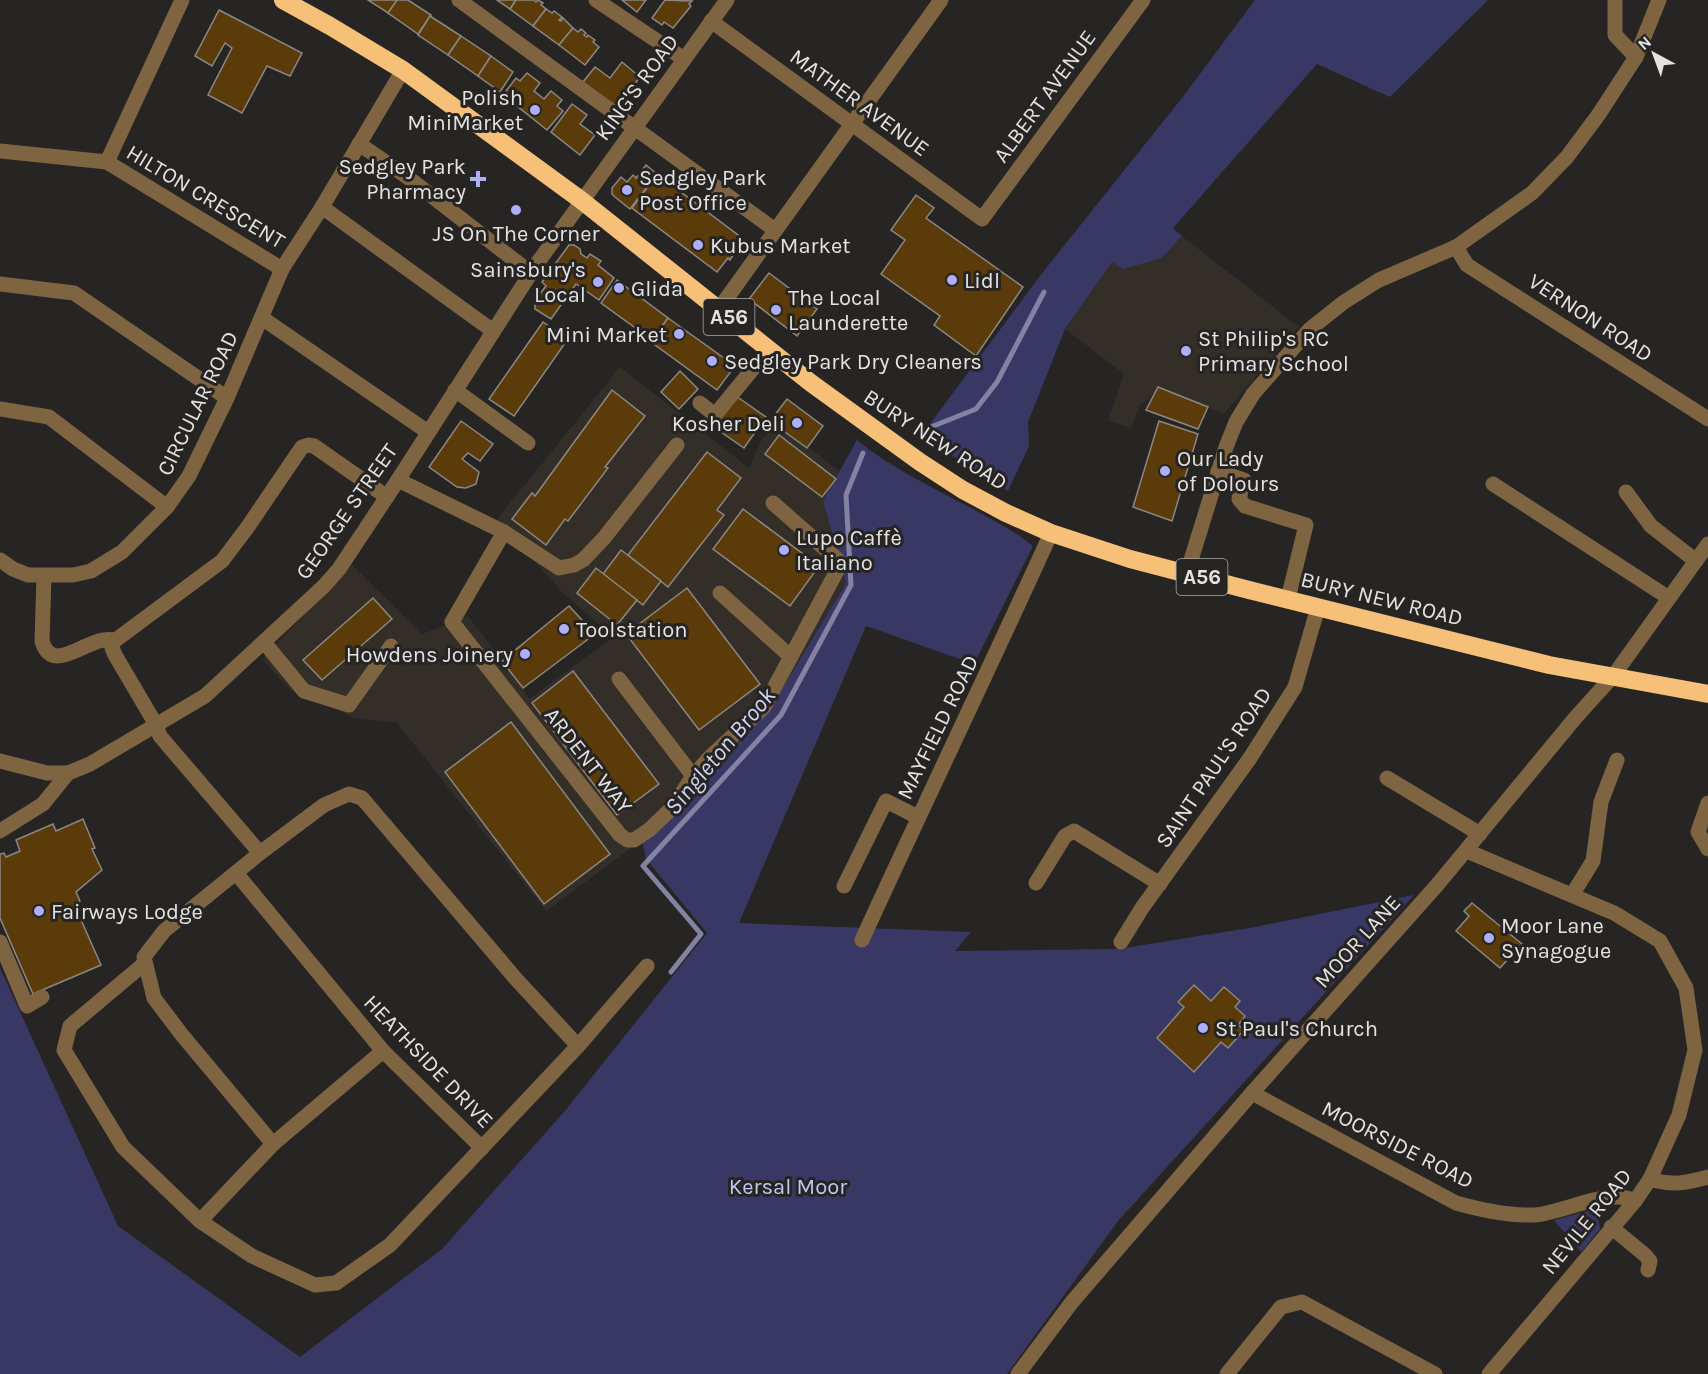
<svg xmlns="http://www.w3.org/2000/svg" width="1708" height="1374" viewBox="0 0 1708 1374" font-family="Karla,sans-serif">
<rect width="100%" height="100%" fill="#262523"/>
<g fill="#332e27">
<path d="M1182 236 1299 327 1224 414 1161 389 1140 405 1131 428 1108 420 1124 374 1065 329 1112 262 1162 258Z"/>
<path d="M620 367 749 468 762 439 777 426 806 448 808 447 840 472 823 501 846 583 770 708 646 837 546 911 397 723 354 718 289 689 262 659 352 565 422 634 468 616 523 688 529 699 613 637 563 593 497 519Z"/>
</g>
<g fill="#393864">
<path d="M1255 0H1488L1390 97 1317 64 1173 228 1182 236 1162 258 1123 269 1112 262 1065 329 1028 422 1029 446 1008 491 921 436 1043 272 1182 98Z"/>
<path d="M857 440C892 469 934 488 973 509 994 521 1015 531 1033 546L974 664 866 626 739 923 971 932 955 951 1118 949 1255 927 1414 895 1118 1221 1007 1374H0V968L118 1226 300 1357 442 1249 564 1112 707 933 646 859 642 841 770 709 846 583 823 501Z"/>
<path d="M1588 1211 1598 1217 1600 1229 1581 1252 1554 1220Z"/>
</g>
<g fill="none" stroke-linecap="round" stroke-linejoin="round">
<g stroke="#8382a3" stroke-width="5">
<path d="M921 431 976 409 997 382 1044 292"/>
<path d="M671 972 701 934 643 866 781 715 851 585 846 495 863 453"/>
</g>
</g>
<g fill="#5b3b0a" stroke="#8a8885" stroke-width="1.5">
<path d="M368 0H397L388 13Z"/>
<path d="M397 0H408L431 15 418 34 388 13Z"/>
<path d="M497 0H516L510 9Z"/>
<path d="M516 0H534L536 2 538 0 543 3 541 5 546 9 533 26 510 9Z"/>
<path d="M622 0H646L637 12Z"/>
<path d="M665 0 692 1 689 4 691 6 673 28 664 22 662 25 652 18Z"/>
<path d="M546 9 552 13 554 11 562 17 559 20 561 21 563 18 573 28 559 45 533 26Z"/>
<path d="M219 10 302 53 290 76 267 66 242 113 208 95 232 48 225 43 212 66 195 56Z"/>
<path d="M430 16 461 36 448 55 418 35Z"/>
<path d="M573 28 578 32 581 29 586 33 584 35 587 37 588 35 595 40 593 42 599 47 585 65 559 45Z"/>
<path d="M461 36 491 56 478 76 448 55Z"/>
<path d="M491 56 513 72 500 92 478 76Z"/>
<path d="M622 62 640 77 616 108 583 82 595 67 610 78Z"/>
<path d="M527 73 540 83 534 91 544 99 551 91 562 100 557 106 563 111 547 130 503 95 516 78 520 81Z"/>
<path d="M572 104 587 115 580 124 595 135 580 155 551 132Z"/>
<path d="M646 165 657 174 630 209 615 197 612 194V188L621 177 627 182 633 175 636 178Z"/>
<path d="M657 174 742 238 733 251 735 252 730 260 728 258 717 272 632 208Z"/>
<path d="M916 195 934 208 926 218 1023 287 976 356 934 325 940 316 881 274 905 240 891 230Z"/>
<path d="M569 245H574L580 249 581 254 587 258 590 254 601 261 598 265 614 278 599 300 576 284 551 319 535 309V300L546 286 542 282Z"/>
<path d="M769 273 817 309 797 336 749 299Z"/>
<path d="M617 280 668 318 652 340 601 303Z"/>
<path d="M668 318 735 366 717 390 651 342Z"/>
<path d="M543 322 568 339 514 416 489 399Z"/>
<path d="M680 371 698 389 679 409 661 392Z"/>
<path d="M1158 387 1208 407 1198 429 1146 410Z"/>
<path d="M612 390 645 416 605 467 608 468 568 521 565 519 546 545 512 519 532 493 535 496Z"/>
<path d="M736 396 766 417 744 448 714 427Z"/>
<path d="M787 399 823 426 807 448 770 421Z"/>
<path d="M461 421 493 444 480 461 468 453 462 459 479 472 476 484 466 488 457 487 429 467Z"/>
<path d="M1159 421 1198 434 1172 521 1133 507Z"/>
<path d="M779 435 836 479 822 497 765 454Z"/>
<path d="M707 452 741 478 717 510 724 515 668 587 628 555Z"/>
<path d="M743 509 819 566 790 606 713 549Z"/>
<path d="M621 550 661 581 643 605 603 574Z"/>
<path d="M596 568 637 600 617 625 577 593Z"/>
<path d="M687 588 760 684 699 730 626 634Z"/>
<path d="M373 598 392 619 322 680 303 660Z"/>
<path d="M569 606 595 634 523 688 502 661Z"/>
<path d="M573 671 659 784 617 815 532 703Z"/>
<path d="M511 722 610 854 544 904 445 772Z"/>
<path d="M83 819 95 848 92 849 102 870 76 892 80 901 74 904 101 965 33 994 0 918V854L4 853 6 857 20 851 16 840 53 824 56 831Z"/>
<path d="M1472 903 1522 944 1500 968 1456 931 1469 916 1464 911Z"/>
<path d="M1194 985 1211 1001 1224 987 1240 1001 1235 1007 1245 1016 1238 1025 1244 1030 1228 1048 1221 1042 1194 1072 1157 1038 1184 1007 1178 1002Z"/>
</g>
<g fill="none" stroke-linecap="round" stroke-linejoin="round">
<g stroke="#7f6442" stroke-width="15">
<path d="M459 0 775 230"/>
<path d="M596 0 684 59"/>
<path d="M1615 0V35L1636 57"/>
<path d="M711 21 982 219 1143 0"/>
<path d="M359 144 406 176 531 273"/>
<path d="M0 151 107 162 282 269"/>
<path d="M107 162 182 0"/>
<path d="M322 207 493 331"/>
<path d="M1456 247 1467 265 1708 419"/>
<path d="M0 284 74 293 227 398"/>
<path d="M719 309 941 0"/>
<path d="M262 318 428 432"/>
<path d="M455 390 528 443"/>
<path d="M700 403 715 415 769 349"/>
<path d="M0 409 49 417 167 507"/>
<path d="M1218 471 1244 480 1239 499 1245 506 1306 525 1288 599"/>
<path d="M398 480 504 532 559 568 574 565 583 560 604 538 677 445"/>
<path d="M1493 484 1669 598"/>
<path d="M1626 492 1651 526 1696 561"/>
<path d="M504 532 452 622 620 835 627 840H634L649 830 672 808 693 776 710 757 764 707 839 567V561L773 503"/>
<path d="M0 560 13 569 28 575H73L91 571 122 552 167 507 189 476 227 398 282 269 322 207 403 70"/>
<path d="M1187 573 1226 447 1236 422 1253 394 1310 329 1344 302 1379 280 1456 247 1532 193 1567 157 1599 114 1636 57 1659 0"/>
<path d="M44 576 42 641C53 678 89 634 114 640"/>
<path d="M720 593 790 656"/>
<path d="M264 642 304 691 349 705 391 646"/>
<path d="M619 679 693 776"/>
<path d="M0 761 47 773H68L90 764 205 696 324 586 339 569 398 480 536 265 727 0"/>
<path d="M1387 778 1480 834"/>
<path d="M1708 803 1698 832 1708 849"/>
<path d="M0 831 43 804 68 773"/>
<path d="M1467 851 1614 913 1660 941 1686 988 1695 1050 1679 1115 1650 1179 1635 1201 1489 1374"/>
<path d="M260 853 160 736 155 723 115 655 112 648 113 642 222 561 247 528 302 447 308 445 314 446 387 497"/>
<path d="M236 873 383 1051 482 1148"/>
<path d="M1036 883 1065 836 1074 831 1160 884"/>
<path d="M844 886 886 801 918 817"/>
<path d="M1572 895 1593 861 1601 802 1617 760"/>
<path d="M862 940C924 804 989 670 1051 533"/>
<path d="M0 942 27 1006 42 997"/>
<path d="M1121 942 1142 908 1250 758 1295 687 1318 607"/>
<path d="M145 963 70 1026 64 1050 123 1147 200 1221 252 1256 315 1285 336 1283 390 1245 578 1046 647 966"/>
<path d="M1252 1093 1456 1203C1481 1210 1508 1216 1534 1215 1563 1213 1610 1187 1635 1201"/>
<path d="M273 1144 182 1035 154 998 144 957 164 931 260 853 324 805 349 794 362 798 516 979 578 1046"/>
<path d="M1650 1179C1671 1186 1687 1183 1708 1177"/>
<path d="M200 1221 273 1144 383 1051"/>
<path d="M1611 1227 1645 1255 1650 1261 1648 1270"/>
<path d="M1018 1374 1072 1302 1252 1093 1438 884 1576 717 1614 675 1708 544"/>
<path d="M1227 1374 1281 1307 1302 1302 1435 1374"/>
</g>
<path stroke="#f6c079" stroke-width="18" d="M283 0 330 26 403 70 581 200 811 383 920 462 963 490 1006 513 1051 533 1130 559 1249 590 1549 665 1708 694"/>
</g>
<g fill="#aeaefb" stroke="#262523" stroke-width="2">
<circle cx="535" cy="110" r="6"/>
<path d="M475 170h6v6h6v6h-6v6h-6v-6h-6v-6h6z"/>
<circle cx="627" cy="190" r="6"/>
<circle cx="516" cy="210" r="6"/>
<circle cx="698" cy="245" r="6"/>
<circle cx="952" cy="280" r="6"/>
<circle cx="598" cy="282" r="6"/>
<circle cx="619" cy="288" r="6"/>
<circle cx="776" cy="310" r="6"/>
<circle cx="679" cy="334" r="6"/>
<circle cx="1186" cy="351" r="6"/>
<circle cx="712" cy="361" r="6"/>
<circle cx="797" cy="423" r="6"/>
<circle cx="1165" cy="471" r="6"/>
<circle cx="784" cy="550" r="6"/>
<circle cx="564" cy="629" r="6"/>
<circle cx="525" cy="654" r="6"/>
<circle cx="39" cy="911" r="6"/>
<circle cx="1489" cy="938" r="6"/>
<circle cx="1203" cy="1028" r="6"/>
</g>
<g text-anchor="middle" stroke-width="6" stroke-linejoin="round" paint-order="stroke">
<g fill="#262523" stroke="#abaaa9" stroke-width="1.5">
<rect x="703.5" y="299" width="51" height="36" rx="4.5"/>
<rect x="1176.5" y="559" width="51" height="36" rx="4.5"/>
</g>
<g font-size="21" font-weight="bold" fill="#e4e3e2">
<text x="729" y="324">A56</text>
<text x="1202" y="584">A56</text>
</g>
<g font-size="22" fill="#e4e3e2" stroke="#262523">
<text transform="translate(636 87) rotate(-54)" y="8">KING'S ROAD</text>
<text transform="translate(1044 96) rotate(-54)" y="8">ALBERT AVENUE</text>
<text transform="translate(860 102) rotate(36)" y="8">MATHER AVENUE</text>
<text transform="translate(206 196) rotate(31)" y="8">HILTON CRESCENT</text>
<text transform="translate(1591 317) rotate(33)" y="8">VERNON ROAD</text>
<text transform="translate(197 403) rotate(-64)" y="8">CIRCULAR ROAD</text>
<text transform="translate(936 439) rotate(33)" y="8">BURY NEW ROAD</text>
<text transform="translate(346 511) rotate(-55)" y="8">GEORGE STREET</text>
<text transform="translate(1382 598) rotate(14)" y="8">BURY NEW ROAD</text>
<text transform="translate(937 727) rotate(-64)" y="8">MAYFIELD ROAD</text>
<text transform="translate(589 760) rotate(52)" y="8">ARDENT WAY</text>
<text transform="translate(1213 767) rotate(-56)" y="8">SAINT PAUL'S ROAD</text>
<text transform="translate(1357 941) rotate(-48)" y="8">MOOR LANE</text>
<text transform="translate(429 1061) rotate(46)" y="8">HEATHSIDE DRIVE</text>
<text transform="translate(1398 1144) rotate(27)" y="8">MOORSIDE ROAD</text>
<text transform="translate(1586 1221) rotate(-51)" y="8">NEVILE ROAD</text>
</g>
<g font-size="22" fill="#e4e3e2" stroke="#262523" text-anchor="start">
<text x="523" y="105" text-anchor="end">Polish<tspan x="523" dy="25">MiniMarket</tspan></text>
<text x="466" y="174" text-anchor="end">Sedgley Park<tspan x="466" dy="25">Pharmacy</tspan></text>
<text x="639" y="185">Sedgley Park<tspan x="639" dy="25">Post Office</tspan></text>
<text x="516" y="241" text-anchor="middle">JS On The Corner</text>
<text x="710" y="253">Kubus Market</text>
<text x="586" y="277" text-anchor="end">Sainsbury's<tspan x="586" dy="25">Local</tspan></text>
<text x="964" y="288">Lidl</text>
<text x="631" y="296">Glida</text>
<text x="788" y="305">The Local<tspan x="788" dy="25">Launderette</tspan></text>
<text x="667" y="342" text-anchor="end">Mini Market</text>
<text x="1198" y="346">St Philip's RC<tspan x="1198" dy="25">Primary School</tspan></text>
<text x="724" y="369">Sedgley Park Dry Cleaners</text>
<text x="785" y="431" text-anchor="end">Kosher Deli</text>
<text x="1177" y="466">Our Lady<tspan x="1177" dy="25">of Dolours</tspan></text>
<text x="796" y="545">Lupo Caffè<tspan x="796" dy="25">Italiano</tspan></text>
<text x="576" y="637">Toolstation</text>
<text x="513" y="662" text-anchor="end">Howdens Joinery</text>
<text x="51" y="919">Fairways Lodge</text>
<text x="1501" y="933">Moor Lane<tspan x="1501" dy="25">Synagogue</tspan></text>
<text x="1215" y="1036">St Paul's Church</text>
</g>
<g font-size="22" fill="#c4c6f3" stroke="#262523">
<text x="788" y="1194">Kersal Moor</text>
</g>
<g font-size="24" font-style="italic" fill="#d3d4f3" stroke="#262523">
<text transform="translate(720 751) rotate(-50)" y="8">Singleton Brook</text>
</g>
</g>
<g transform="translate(1654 54) rotate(319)" stroke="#262523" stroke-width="4.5" paint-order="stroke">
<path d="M0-4.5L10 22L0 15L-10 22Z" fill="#e4e3e2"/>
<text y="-9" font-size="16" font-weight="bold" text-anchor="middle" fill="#e4e3e2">N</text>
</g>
</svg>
